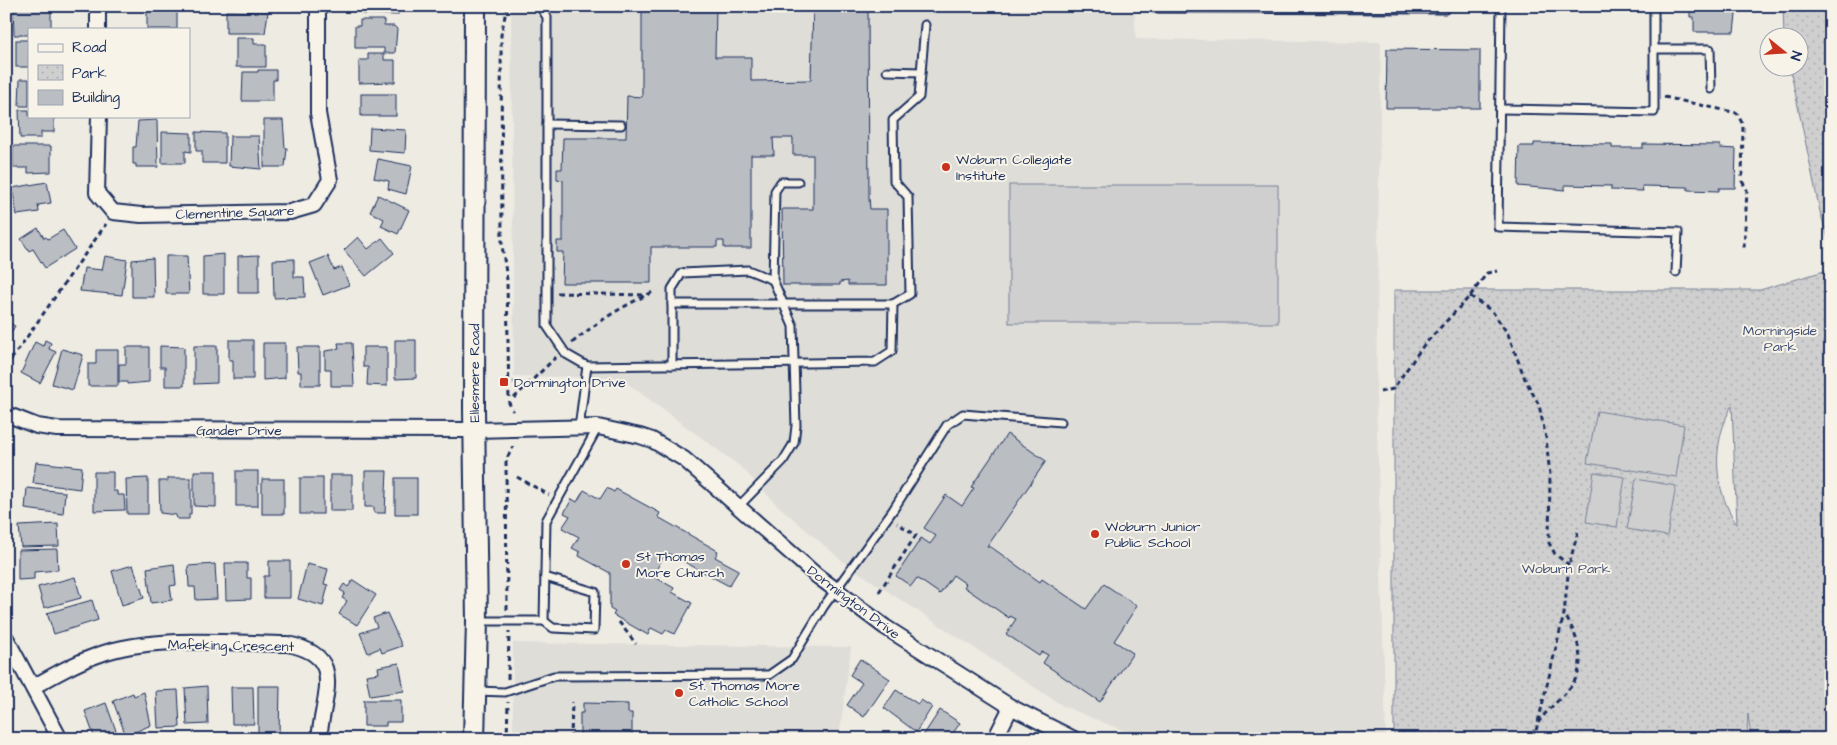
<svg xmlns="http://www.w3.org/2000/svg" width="1837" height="745" viewBox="0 0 1837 745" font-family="'Architects Daughter',sans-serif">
<defs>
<pattern id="park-dots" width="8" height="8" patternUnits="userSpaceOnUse" patternTransform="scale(1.25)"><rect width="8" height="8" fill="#cfcfcf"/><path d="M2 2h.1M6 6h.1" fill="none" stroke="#b1b2b4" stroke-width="1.8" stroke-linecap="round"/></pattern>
</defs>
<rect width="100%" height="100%" fill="#eeebe2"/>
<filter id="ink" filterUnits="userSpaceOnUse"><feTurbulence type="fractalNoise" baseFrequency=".02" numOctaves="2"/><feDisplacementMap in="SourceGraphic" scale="10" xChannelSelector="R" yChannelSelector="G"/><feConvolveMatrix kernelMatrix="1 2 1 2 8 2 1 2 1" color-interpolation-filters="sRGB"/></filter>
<g filter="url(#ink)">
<g fill="#deddd8">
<path d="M511 6H1134L1136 39 1381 42 1376 395 1386 739H1144L1063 706 846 564 776 504 741 467 620 378 514 376Z"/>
<path d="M513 643 851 647 839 739H513Z"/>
</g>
<g fill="url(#park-dots)" stroke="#757f96" fill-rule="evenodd">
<path d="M1783 6H1831V248L1820 212 1790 68H1800V38L1784 37Z"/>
<path d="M1831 269V739H1751L1748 714 1747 739H1394V290H1760ZM1732 405 1737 525C1713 487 1711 446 1732 405Z"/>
</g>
<g fill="#cfcfcf" stroke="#757f96">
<rect x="1009" y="185" width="269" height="138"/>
<path d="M1597 411 1684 425 1676 477 1587 463Z"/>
<path d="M1594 472 1625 477 1617 527 1586 522Z"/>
<path d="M1636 479 1676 486 1667 536 1627 529Z"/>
</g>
<g fill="#babdc2" stroke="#1b2f5e">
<path d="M13 6 51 8V29H29V35H14Z"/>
<path d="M158 6H177V29H147V10H158Z"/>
<path d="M362 6H398V15L362 14Z"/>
<path d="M642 6H716L715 57H751V81L811 80 813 6H868L869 198 870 209H887V285H848V281L840 282V285H783L782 209H813V155H793V138H773L774 155H751V248H724V241H717V247H651V283H562L563 252H557V241H563V180L557 179V169H562L563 138H626L627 96 642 97Z"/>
<path d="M1690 6H1737L1734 32H1694V17H1690Z"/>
<path d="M226 11 268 12 265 33H226Z"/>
<path d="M360 20H384V26H394L397 29 395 53H384V48H355V26H360Z"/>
<path d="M236 38H254V44H266V67H236Z"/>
<rect x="16" y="40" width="13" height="27"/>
<path d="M1387 49 1480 50V108H1386Z"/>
<path d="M368 54H384V60H395V82L359 83V60H368Z"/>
<path d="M258 70H276V80H273V101H242L243 72H258Z"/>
<path d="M20 79H29V106H19Z"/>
<rect x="361" y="94" width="35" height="22"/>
<path d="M19 110H29V116H54V132H41V138H20Z"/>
<path d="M157 120 158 167H136V164H133V147H136L138 121Z"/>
<path d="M264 120H283L285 148H287L285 167H264Z"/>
<path d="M370 128 406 130 405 153 369 150Z"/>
<path d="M162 132 191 133V152L185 151V163H162Z"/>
<path d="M196 132 225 133V163H202V151H196Z"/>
<path d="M230 136H259L261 169 229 166Z"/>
<path d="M1534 143 1612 144V148H1643V144L1720 145V148L1736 149 1735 188H1719V191L1688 190V187L1642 186 1643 191 1611 190V186L1565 185V190L1518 186 1519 146H1534Z"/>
<path d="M13 146H51V172L28 173V168H13Z"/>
<path d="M378 159 412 166 406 194 388 189 389 181 374 178Z"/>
<path d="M47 182 51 203 38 205 39 212 17 215 12 188Z"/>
<path d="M378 195 409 210 398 234 381 226 384 219 370 212Z"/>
<path d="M38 228 44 238 46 237 48 239 63 230 75 249 45 268 33 249 29 251 21 239Z"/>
<path d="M358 237 368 249 382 238 394 253 366 276 344 250Z"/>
<path d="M224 254V294H203V256Z"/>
<path d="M259 255V293H238V256Z"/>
<path d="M105 256 127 260 122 295 80 291 84 268 102 270Z"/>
<path d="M166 256H187L189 294H166Z"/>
<path d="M328 256 334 270 342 267 349 285 323 295 310 263Z"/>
<path d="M153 258 154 297H132V260Z"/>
<path d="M294 259V277H304L305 297 274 298 273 260Z"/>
<path d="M6 321 15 326 6 341Z"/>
<path d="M45 340 51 343 49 349 56 352 40 383 21 373 35 342 43 346Z"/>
<path d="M229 340H253V379H233V360H229Z"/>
<path d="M395 340H416V378L395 379Z"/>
<path d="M263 343H285V378L263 380Z"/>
<path d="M338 343H352L354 386H331V369H325V351L339 349Z"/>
<path d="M160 346 184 347V386H165V367H160Z"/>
<path d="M194 346H217V383L194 384Z"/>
<path d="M126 347H149V382L127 384V382H119V364H126Z"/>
<path d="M297 347H320V385H301V372H298Z"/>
<path d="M363 347H387V386L367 385 368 367H363Z"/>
<path d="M62 349 83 355 73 390 52 384Z"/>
<path d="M96 350H118V386H88V364H96Z"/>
<path d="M1007 434 1046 461 987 547H991L1040 582 1042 579 1086 609 1104 584 1137 606 1114 641 1133 653 1100 702 1043 663 1048 655 1042 652 1039 656 1006 634 1016 619 1010 616 1009 618 964 587 966 584 953 575 940 594 917 578 911 586 896 576 921 538 930 544 936 536 924 528 946 495 962 506 974 488 971 487Z"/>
<path d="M36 462 82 467 80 489 33 483Z"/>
<path d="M194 471H216V507L194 506Z"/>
<rect x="236" y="471" width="22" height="35"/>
<path d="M365 471H387L385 513H374V507H365Z"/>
<path d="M94 472H113V491H117V495H124L125 510 94 511Z"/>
<rect x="330" y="475" width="22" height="36"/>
<path d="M148 478V514H127L126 479Z"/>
<path d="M168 478H191V514H189V519H177L176 515 160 513 159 481H168Z"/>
<rect x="300" y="478" width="23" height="36"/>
<rect x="395" y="478" width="22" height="36"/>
<rect x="262" y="479" width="22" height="35"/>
<path d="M27 488 65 492 63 514 25 509Z"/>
<path d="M607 488 614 492 616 489 660 513 658 517 718 551 715 557 739 570 729 586 666 552 653 576 674 588 672 592 692 603 675 634 666 630 663 634 651 628 648 635 613 615 615 612 610 609V573L579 556 580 552 572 548 579 537 562 528 570 516 564 513 572 499 577 502 584 490 600 499Z"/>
<path d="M58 524 59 546 21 547 19 526Z"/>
<path d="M57 549 58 570 34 572V579L18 580V550Z"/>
<path d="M269 561H290V598H264V576H269Z"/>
<path d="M225 563H247V578H251V599L226 600Z"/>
<path d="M174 564 176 585 170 586 172 600 151 603 147 568Z"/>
<path d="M215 564 217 599 196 600 195 587H189L188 566Z"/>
<path d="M307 564 328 569 324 584 328 585 323 606 298 599Z"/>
<path d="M133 565 144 598 122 605 112 571Z"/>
<path d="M75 577 81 598 44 608 38 587Z"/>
<path d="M353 580 376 595 357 625 339 614 347 601 342 598 345 593 340 590 344 584 348 587Z"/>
<path d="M92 600 98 620 54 634 47 613Z"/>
<path d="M387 613 402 646 382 653 380 648 368 653 360 633 377 627 373 618Z"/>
<path d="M860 659 890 679 864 717 847 705 862 683 850 675Z"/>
<path d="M399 663 404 691 370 696 366 675 379 673 378 667Z"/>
<path d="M207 686 208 724 187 725 185 688Z"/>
<path d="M258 686H280L279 736H258Z"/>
<path d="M231 687H253L254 724H232Z"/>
<path d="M178 690 180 727 158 728 156 691Z"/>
<path d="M896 690 918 704 921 700 932 707 916 732 884 708Z"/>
<path d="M144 692 151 725 126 736 113 701 133 693 134 696Z"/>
<path d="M364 700H401V722H386V726H364Z"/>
<path d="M106 703 119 739H95L85 711Z"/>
<path d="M583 703 628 704V713H632V739H580V713H583Z"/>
<path d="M940 710 960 723 949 739H921Z"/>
</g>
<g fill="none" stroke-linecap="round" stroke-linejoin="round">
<g stroke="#1b2f5e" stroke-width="11">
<g id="lane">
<path d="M540 6 547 17V326L566 354 587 366 579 428"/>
<path d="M1501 6 1498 227 1678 232 1676 272"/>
<path d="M1154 8 1445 9V6"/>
<path d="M1654 49H1710L1711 89"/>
<path d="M887 71 921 72"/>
<path d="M1500 109 1654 112V6"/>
<path d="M547 124 621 125"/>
<path d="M672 304H893"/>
<path d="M672 365V289L682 273 748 270 773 280"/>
<path d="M587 366 875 362 892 351 893 304 910 294 908 197 894 181 893 120 919 97 925 25"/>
<path d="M740 505 783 461 794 443 796 426 793 326 773 280 775 191 781 182H798"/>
<path d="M479 621H544L546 521 598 427"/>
<path d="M544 621 553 628 594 630 595 592 545 577"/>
<path d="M476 691 505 692 554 676 769 675 792 659 824 606 893 510 947 425 963 414 1061 422"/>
</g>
</g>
<g stroke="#1b2f5e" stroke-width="18">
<g id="street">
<path d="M98 6V29"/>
<path d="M99 116 97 193 113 212 141 215 290 212 314 205 330 180 318 113V6"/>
<path d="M6 414 37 426 57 429 474 430 598 427 640 436 652 440 684 459 816 575 885 627 1011 707 1074 739"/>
<path d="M6 638 60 739"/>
<path d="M33 687C54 675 75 663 98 655 150 635 231 643 287 644 347 655 323 694 319 739"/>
<path d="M995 739 1011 707"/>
</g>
</g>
<g stroke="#1b2f5e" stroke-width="24">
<g id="secondary">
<path id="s1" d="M474 739 477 621 474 409 475 6"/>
</g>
</g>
<g stroke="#1b2f5e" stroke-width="3" stroke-dasharray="5 4" stroke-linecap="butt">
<path d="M507 6 501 35 502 245 507 280 509 403 513 411"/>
<path d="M1664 97 1737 113 1743 125 1742 181 1747 190 1744 248"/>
<path d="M557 293 645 295"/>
<path d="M1470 296 1492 311 1508 334 1525 379 1539 405 1546 438 1550 475 1549 543 1555 554 1569 565"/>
<path d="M572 343C598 321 623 306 653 292"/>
<path d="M6 367 106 224"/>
<path d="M504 382H514"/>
<path d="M1380 392 1393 389 1423 346 1470 296 1487 273 1497 271"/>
<path d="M514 398 556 357"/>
<path d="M517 477 549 495"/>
<path d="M879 592 916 535 897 523"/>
<path d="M507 610 506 460 513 447"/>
<path d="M619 622 636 644"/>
<path d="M508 679 509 631"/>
<path d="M1538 723C1549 706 1568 695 1576 678 1586 659 1575 630 1564 614"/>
<path d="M507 739 508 702"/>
<path d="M571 739 572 702"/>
<path d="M1530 739 1534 730"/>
<path d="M1534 739 1564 614 1569 565 1579 528"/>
</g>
<use href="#lane" stroke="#f7f3e8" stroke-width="7"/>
<use href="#street" stroke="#f7f3e8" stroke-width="14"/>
<use href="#secondary" stroke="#f7f3e8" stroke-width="20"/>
</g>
</g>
<g fill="#c8321e" stroke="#f7f3e8" stroke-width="2">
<circle cx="946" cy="167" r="5"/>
<rect x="499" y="377" width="10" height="10" rx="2.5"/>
<circle cx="1095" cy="534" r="5"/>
<circle cx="626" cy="564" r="5"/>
<circle cx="679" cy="693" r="5"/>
</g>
<g text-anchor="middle" stroke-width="4" stroke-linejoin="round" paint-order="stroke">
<g font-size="14" fill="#1b2f5e" stroke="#f7f3e8" text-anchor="start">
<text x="956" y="164">Woburn Collegiate<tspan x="956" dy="16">Institute</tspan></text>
<text x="514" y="387">Dormington Drive</text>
<text x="1105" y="531">Woburn Junior<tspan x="1105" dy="16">Public School</tspan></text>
<text x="636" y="561">St Thomas<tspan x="636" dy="16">More Church</tspan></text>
<text x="689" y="690">St. Thomas More<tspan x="689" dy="16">Catholic School</tspan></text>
</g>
<g font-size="14" fill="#1b2f5e" stroke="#f7f3e8">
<text transform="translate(235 212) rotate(-2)" y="5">Clementine Square</text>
<text dy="5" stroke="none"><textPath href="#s1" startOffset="366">Ellesmere Road</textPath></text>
<text x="239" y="435">Gander Drive</text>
<text transform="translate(854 602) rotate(37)" y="5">Dormington Drive</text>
<text transform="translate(231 645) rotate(1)" y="5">Mafeking Crescent</text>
</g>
<g font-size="14" fill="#3f4f75" stroke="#f7f3e8">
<text x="1780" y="335">Morningside<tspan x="1780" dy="16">Park</tspan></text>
<text x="1566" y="573">Woburn Park</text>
</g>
</g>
<rect width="1837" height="745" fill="none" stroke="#f7f3e8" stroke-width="25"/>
<rect x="12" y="12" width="1812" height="720" fill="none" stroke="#1b2f5e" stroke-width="2" filter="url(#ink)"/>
<rect x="28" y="28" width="162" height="90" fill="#f7f3e8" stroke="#9fa5b1"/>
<rect x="38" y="44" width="25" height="8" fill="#f7f3e8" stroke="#9fa5b1"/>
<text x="72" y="52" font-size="15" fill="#1b2f5e">Road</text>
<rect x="38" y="65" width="25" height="15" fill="url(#park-dots)" stroke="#9fa5b1"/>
<text x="72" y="78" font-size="15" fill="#1b2f5e">Park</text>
<rect x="38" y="90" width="25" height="15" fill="#babdc2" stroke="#9fa5b1"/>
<text x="72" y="102" font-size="15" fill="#1b2f5e">Building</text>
<g transform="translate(1784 52) rotate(107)"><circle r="24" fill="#f7f3e8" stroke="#9fa5b1"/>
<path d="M0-4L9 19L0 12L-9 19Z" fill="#c8321e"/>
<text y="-8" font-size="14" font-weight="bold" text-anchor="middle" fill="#1b2f5e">N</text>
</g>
</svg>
